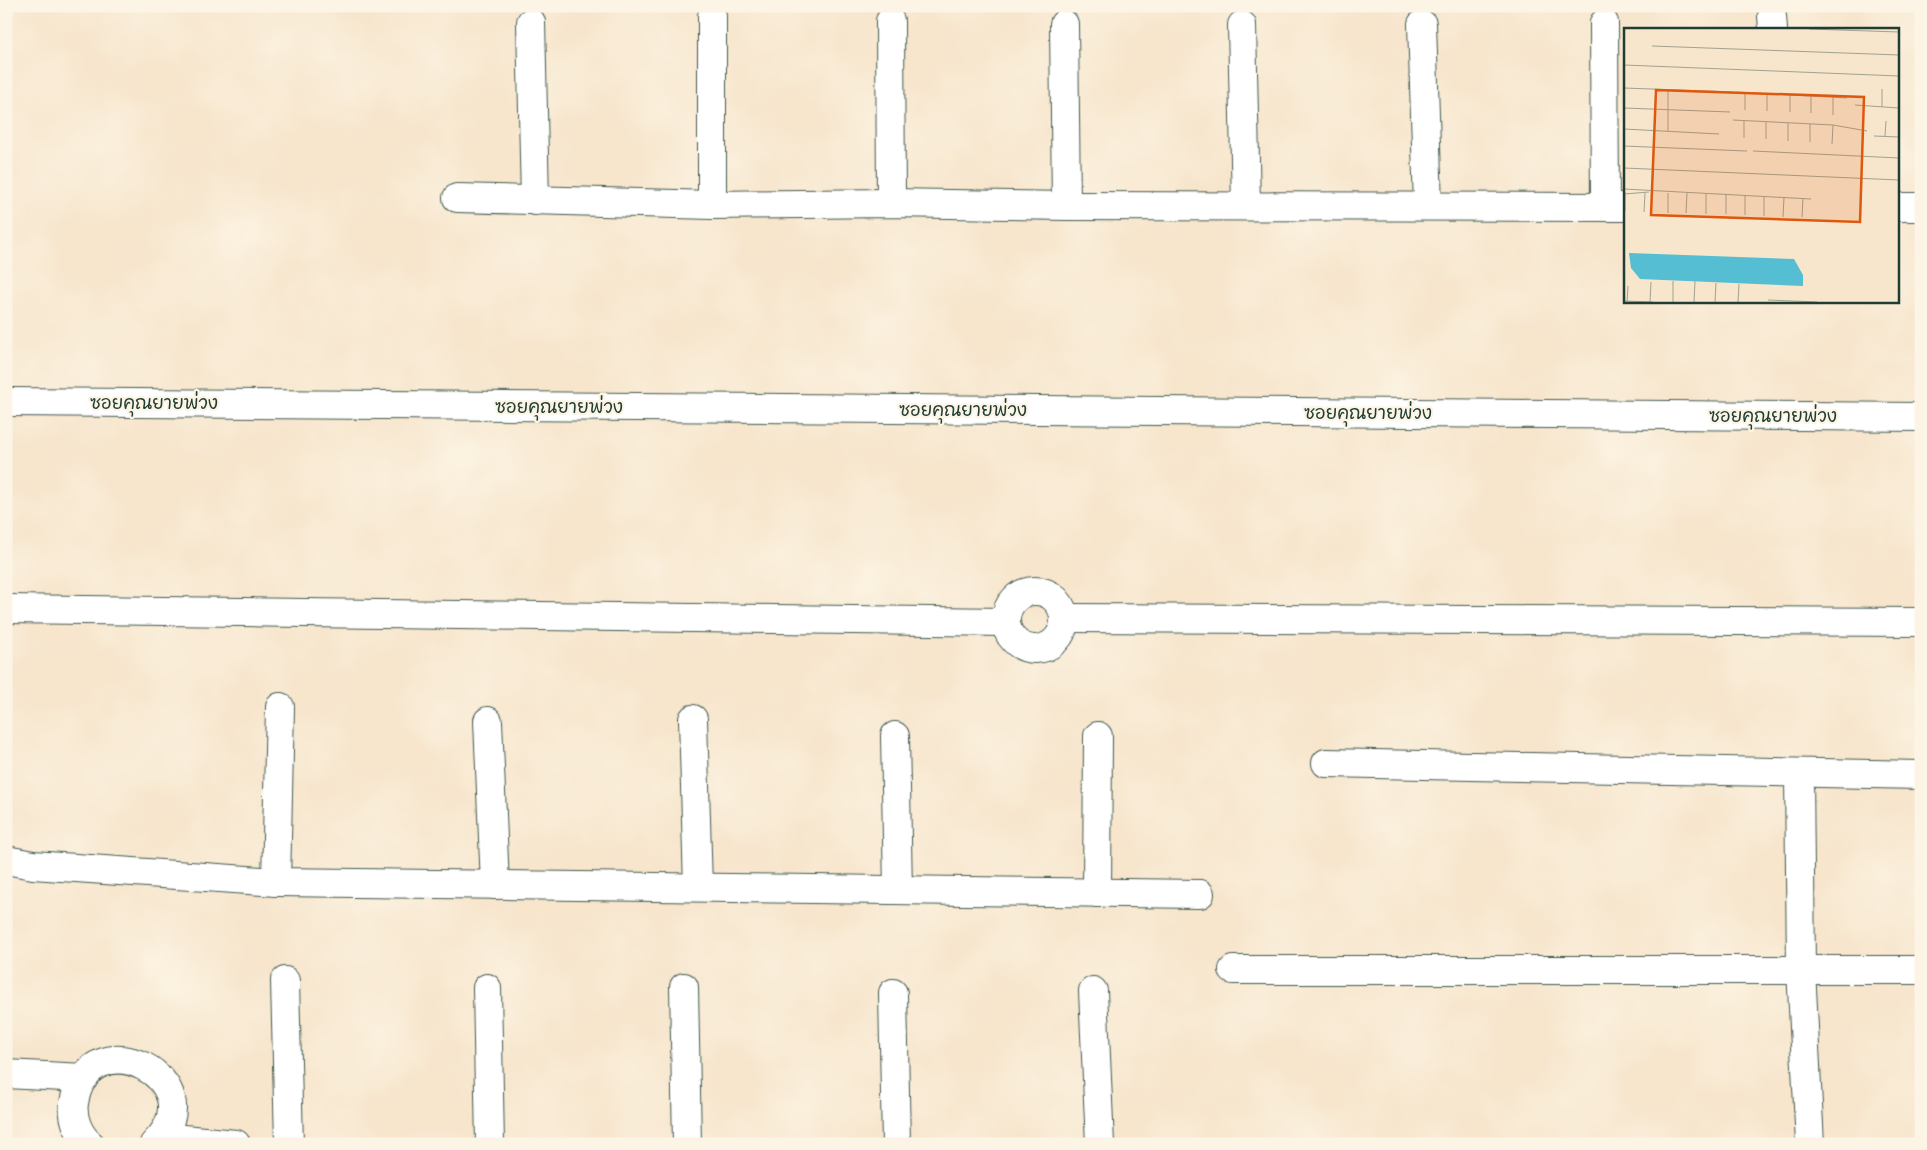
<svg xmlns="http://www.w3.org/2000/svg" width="1927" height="1150" viewBox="0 0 1927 1150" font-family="'Playpen Sans','Playpen Sans Thai',sans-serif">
<rect width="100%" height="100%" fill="#fcf5e5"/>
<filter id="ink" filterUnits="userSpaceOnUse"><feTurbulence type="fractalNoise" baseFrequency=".02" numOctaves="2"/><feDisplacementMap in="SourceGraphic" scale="10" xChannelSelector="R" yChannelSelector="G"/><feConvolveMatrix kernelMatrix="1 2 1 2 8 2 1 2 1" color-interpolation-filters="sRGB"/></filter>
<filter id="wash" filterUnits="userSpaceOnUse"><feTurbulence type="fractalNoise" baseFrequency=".0096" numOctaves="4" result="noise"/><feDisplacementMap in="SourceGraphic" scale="20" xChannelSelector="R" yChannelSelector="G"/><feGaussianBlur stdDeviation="1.12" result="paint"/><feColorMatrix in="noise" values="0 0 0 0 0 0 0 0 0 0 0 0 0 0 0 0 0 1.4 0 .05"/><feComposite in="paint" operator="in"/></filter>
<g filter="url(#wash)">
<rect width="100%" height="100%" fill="#f7e5cc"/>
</g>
<g filter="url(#ink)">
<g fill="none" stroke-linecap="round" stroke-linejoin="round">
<g stroke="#3f564b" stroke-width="30">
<g id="street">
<path d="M712 16V205"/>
<path d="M1772 16 1773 29"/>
<path d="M890 21 891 203"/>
<path d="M531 22 535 201"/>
<path d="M1604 23 1605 207"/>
<path d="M1064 24 1066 206"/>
<path d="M1422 24 1428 206"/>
<path d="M1242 25 1246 206"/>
<path d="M457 198 712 205 891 203 1066 206 1626 207"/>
<path d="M1898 207H1921"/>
<path d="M6 402 1921 417"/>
<circle cx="1035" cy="620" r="29"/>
<path d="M6 609 1006 622"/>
<path d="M1065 618 1921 622"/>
<path d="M693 719 698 887"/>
<path d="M488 721 495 885"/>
<path d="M895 736 898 890"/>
<path d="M1326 763 1921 775"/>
<path d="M1799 773 1801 969 1810 1144"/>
<path d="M6 860 33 865 276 882 1200 894"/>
<path d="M276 882 280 707"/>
<path d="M1097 893 1098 736"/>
<path d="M1233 970H1921"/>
<path d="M285 981 289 1144"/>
<path d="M684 987 687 1144"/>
<path d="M487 988 490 1144"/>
<path d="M1093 991 1100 1144"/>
<path d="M893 993 896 1144"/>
<path d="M6 1074 84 1078"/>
<path d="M162 1137 236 1144"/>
<path d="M90 1144C78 1134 72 1117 74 1103 89 1013 219 1082 154 1144"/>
</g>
</g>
<use href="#street" stroke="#fff" stroke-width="28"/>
</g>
</g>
<g text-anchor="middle" stroke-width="4.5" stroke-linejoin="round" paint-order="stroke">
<g font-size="18" fill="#1f3d34" stroke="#fcf5e5">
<text x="154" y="409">ซอยคุณยายพ่วง</text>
<text x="559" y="413">ซอยคุณยายพ่วง</text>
<text x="963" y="416">ซอยคุณยายพ่วง</text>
<text x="1368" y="419">ซอยคุณยายพ่วง</text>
<text x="1773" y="422">ซอยคุณยายพ่วง</text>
</g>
</g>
<g transform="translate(1624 28)">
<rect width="275" height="275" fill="#f7e5cc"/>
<path d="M5 225 170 231 179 247V258L16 251 7 240Z" fill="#56bed2"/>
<path fill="none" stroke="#a1a28f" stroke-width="1" d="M185 1 275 4M28 18 275 27M0 37 275 48M0 60 109 64M111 64 223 70M121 64V82M231 77 275 80M258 79V61M0 80 106 84M143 83V65M166 84V66M187 85V67M209 87V68M109 92 209 97 243 103M186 96V114M0 101 95 106M44 103V62M250 108 275 109M261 108 262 93M120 110V93M142 111V94M164 113V95M208 116 209 97M0 118 123 123M129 123 275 130M0 140 275 152M0 161 187 171M1 164V183M0 166 25 164M20 184 21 165M44 185V165M62 185 63 165M82 186V166M102 186V167M121 187V168M140 188V169M159 189 160 169M178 189 179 170M144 272 193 274M0 273 29 274M3 274 4 258M26 274 27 254M49 274V253M70 274 71 253M91 274 92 255M114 274 115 256"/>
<path fill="#de580e" fill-opacity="0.15" stroke="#de580e" stroke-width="2.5" d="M32 62 240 69 236 194 27 187Z"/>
<rect width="275" height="275" fill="none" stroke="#1f3d34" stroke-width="2.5"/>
</g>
<rect width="1927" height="1150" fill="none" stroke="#fcf5e5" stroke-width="25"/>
</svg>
